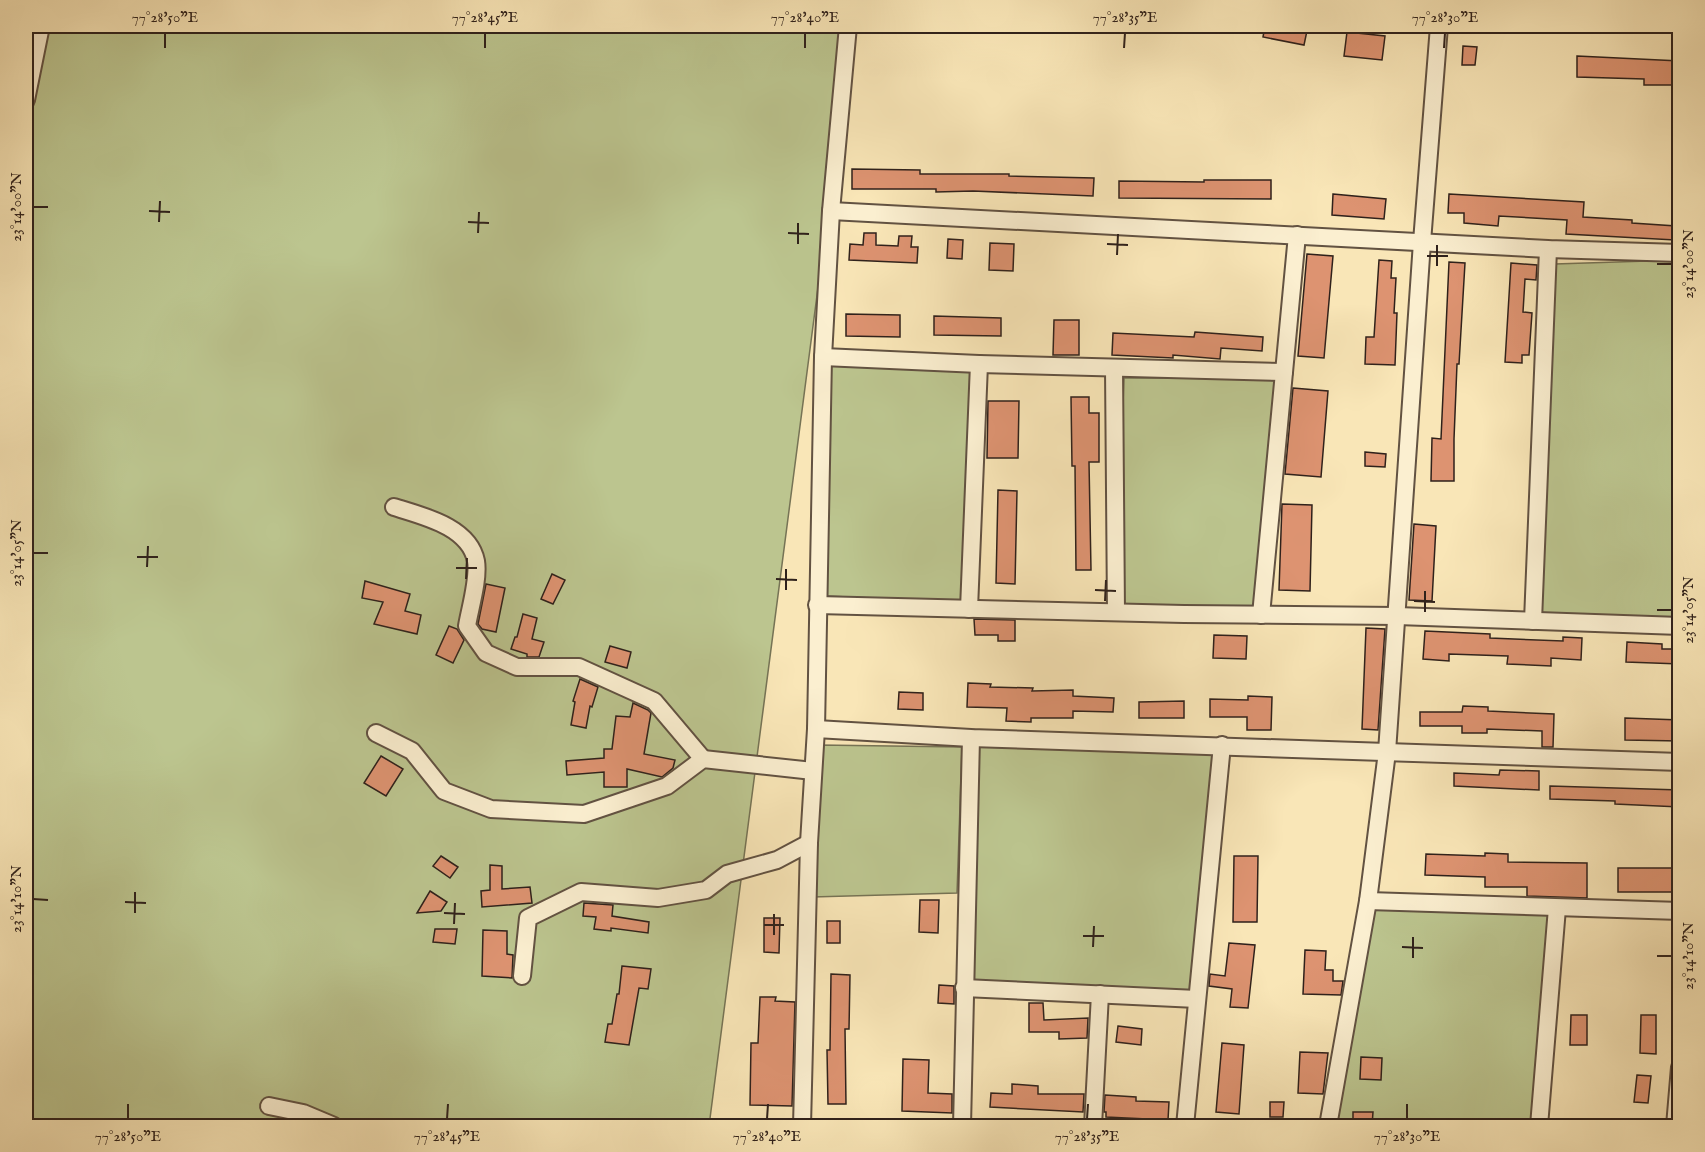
<svg xmlns="http://www.w3.org/2000/svg" width="1705" height="1152" viewBox="0 0 1705 1152" font-family="'IM FELL English',serif">
<rect width="100%" height="100%" fill="#f9e6b7"/>
<filter id="stains"><feTurbulence type="fractalNoise" baseFrequency=".00333" numOctaves="4"/><feColorMatrix values="0 0 0 0 .2 0 0 0 0 .09 0 0 0 0 .02 0 0 0 .5 -.17"/></filter>
<radialGradient id="worn" r=".72"><stop offset=".6" stop-color="#630" stop-opacity="0"/><stop offset="1" stop-color="#630" stop-opacity=".3"/></radialGradient>
<g fill="#bcc58f" stroke="#767355" stroke-width="1.5">
<path d="M26 26H852L709 1126H26Z"/>
<path d="M1679 260V622L1539 613 1555 264Z"/>
<path d="M830 363 975 370 968 602 825 596Z"/>
<path d="M1124 378H1278L1257 607 1124 605 1117 561Z"/>
<path d="M819 745 962 747 957 893 812 897Z"/>
<path d="M978 747 1219 752 1192 990 970 986Z"/>
<path d="M1373 909 1548 915 1533 1126H1334Z"/>
</g>
<g fill="#dd9371" stroke="#2f211b" stroke-width="1.5">
<path d="M1265 26H1308L1304 45 1263 37Z"/>
<path d="M1347 32 1385 36 1382 60 1344 56Z"/>
<path d="M1463 46 1477 47 1475 65H1462Z"/>
<path d="M1577 56 1680 61V85H1644V79L1577 77Z"/>
<path d="M852 169 920 170V174H1009V176L1094 178 1093 196 973 191 936 192V189H852Z"/>
<path d="M1204 180H1271V199L1119 198V181L1204 182Z"/>
<path d="M1333 194 1386 199 1384 219 1332 215Z"/>
<path d="M1449 194 1584 202 1583 217 1632 220V223L1676 226 1675 240 1566 234 1567 220 1499 216 1498 226 1464 223V213H1448Z"/>
<path d="M864 233H876V245L898 246 899 236H912L911 247H918L917 263 849 260 850 244 863 245Z"/>
<path d="M948 239 963 240 962 259 947 258Z"/>
<path d="M990 243 1014 244 1013 271 989 270Z"/>
<path d="M1307 254 1333 256 1324 358 1298 356Z"/>
<path d="M1379 260 1392 261 1391 278H1396L1394 313H1397L1395 365 1365 364 1366 337H1374Z"/>
<path d="M1449 262 1465 263 1459 364H1457L1454 439V481H1431L1432 438 1441 439Z"/>
<path d="M1511 263 1537 265 1536 280 1525 279 1523 312 1532 313 1529 355H1522V363L1505 362Z"/>
<path d="M846 314 900 315V337L846 336Z"/>
<path d="M934 316 1001 318V336L934 335Z"/>
<path d="M1054 320H1079V355H1053Z"/>
<path d="M1195 332 1263 337 1262 351 1221 348 1220 359 1173 355V358L1112 355 1113 333 1194 337Z"/>
<path d="M1293 388 1328 391 1321 477 1285 474Z"/>
<path d="M1071 397H1089V413H1099V462H1089L1091 570H1076L1075 466H1072Z"/>
<path d="M988 401H1019L1018 458H987Z"/>
<path d="M1365 452 1386 454 1385 467 1365 466Z"/>
<path d="M998 490 1017 491 1015 584 996 583Z"/>
<path d="M1282 504 1312 505 1310 591 1279 590Z"/>
<path d="M1414 524 1436 526 1432 601 1409 600Z"/>
<path d="M552 574 565 580 553 604 541 599Z"/>
<path d="M365 581 410 594 405 611 421 615 417 634 374 624 383 602 362 598Z"/>
<path d="M486 584 505 588 496 632 482 629 478 624Z"/>
<path d="M523 614 537 618 532 639 544 642 539 657H527V654L511 649 515 637H517Z"/>
<path d="M974 619 1015 620V641H998V635H975Z"/>
<path d="M449 626 457 629 464 640 453 663 436 655Z"/>
<path d="M1366 628 1385 629 1378 730 1362 729Z"/>
<path d="M1425 631 1490 634V638L1563 641V637L1582 638 1581 660 1551 658V666L1507 664 1508 656 1449 654V661L1423 659Z"/>
<path d="M1214 635 1247 636 1246 659 1213 658Z"/>
<path d="M1627 642 1662 644V649H1680V664L1626 662Z"/>
<path d="M610 646 631 652 627 668 605 662Z"/>
<path d="M580 679 598 687 592 707 590 706 586 728 571 725 575 702 573 701Z"/>
<path d="M968 683 991 684 990 687 1033 688 1032 691 1073 690V696L1114 698 1113 712 1073 711V718H1031V722L1006 721 1007 708 967 707Z"/>
<path d="M899 692 923 693V710L898 709Z"/>
<path d="M1248 696 1272 697 1271 730H1247V717H1210V699L1248 700Z"/>
<path d="M1184 701V718H1139V702Z"/>
<path d="M633 703 648 710 651 713 644 754 675 760 673 768 662 777 627 769V787H604V772L567 775 566 761 604 758V749H612L616 716 630 717Z"/>
<path d="M1463 706 1488 707V711L1554 714 1553 747H1542V731L1487 729V733H1462V726H1420V712H1462Z"/>
<path d="M1625 718 1680 720V741L1625 740Z"/>
<path d="M381 756 403 769 386 796 364 783Z"/>
<path d="M1500 770 1539 771V790L1454 786V773L1499 775Z"/>
<path d="M1550 786 1680 790V807L1615 804V801L1550 799Z"/>
<path d="M1485 853 1508 854V862L1587 863V898L1527 896V887H1485V877L1425 875 1426 854 1485 856Z"/>
<path d="M441 856 458 867 450 878 433 866Z"/>
<path d="M1234 856H1258L1257 922H1233Z"/>
<path d="M490 865 502 866V889L530 887 532 903 482 907 481 891 490 890Z"/>
<rect x="1618" y="868" width="58" height="24"/>
<path d="M430 891 447 902 441 911 417 913Z"/>
<path d="M920 900H939L938 933 919 932Z"/>
<path d="M584 903 613 905 612 916 649 922 648 933 611 928V931L594 929 596 917 583 916Z"/>
<path d="M764 918H780L779 953 764 952Z"/>
<rect x="827" y="921" width="13" height="22"/>
<path d="M435 929H457L455 944 433 942Z"/>
<path d="M483 930 507 931V954L513 955 512 978 482 976Z"/>
<path d="M1229 943 1255 945 1248 1008 1230 1007 1232 989 1209 986 1210 974 1225 976Z"/>
<path d="M1305 950 1326 951 1325 970H1333V981H1343L1341 995 1303 994Z"/>
<path d="M622 966 651 969 648 989 639 988 629 1045 605 1042 608 1024H612L617 994H619Z"/>
<path d="M831 974 850 975 849 1029H845L846 1104H828L827 1050H830Z"/>
<path d="M939 985 954 986V1004L938 1003Z"/>
<path d="M760 997H776L775 1001 795 1002 792 1106 750 1105 751 1043H758Z"/>
<path d="M1029 1003H1043L1044 1020 1088 1018 1087 1038 1059 1039V1032H1029Z"/>
<path d="M1571 1015H1587V1045H1570Z"/>
<path d="M1641 1015H1656V1054L1640 1053Z"/>
<path d="M1118 1026 1142 1029 1141 1045 1116 1042Z"/>
<path d="M1222 1043 1244 1045 1239 1114 1216 1112Z"/>
<path d="M1300 1052 1328 1053 1323 1094 1298 1093Z"/>
<path d="M1361 1057 1382 1058 1381 1080 1360 1079Z"/>
<path d="M903 1059 929 1060 928 1093 952 1094V1113L902 1111Z"/>
<path d="M1637 1075 1651 1076 1648 1103 1634 1102Z"/>
<path d="M1012 1084 1038 1086V1094H1084L1083 1112 990 1107 991 1093 1012 1094Z"/>
<path d="M1105 1095 1136 1097V1101L1169 1102 1168 1120 1106 1117V1112H1104Z"/>
<path d="M1270 1102H1284L1283 1117H1270Z"/>
<path d="M1353 1112H1373L1372 1126H1353Z"/>
</g>
<g fill="none" stroke-linecap="round" stroke-linejoin="round">
<g stroke="#625242" stroke-width="20">
<g id="minor">
<path d="M26 100 41 26"/>
<path d="M831 211 1548 249 1680 253"/>
<path d="M823 357 979 364 1284 372"/>
<path d="M1114 368 1116 612"/>
<path d="M394 507C422 516 469 526 476 561 479 579 470 608 467 626L486 653 517 667H579L654 701 703 759"/>
<path d="M817 605 1184 614 1397 616 1680 626"/>
<path d="M969 609 979 364"/>
<path d="M1261 615 1297 235"/>
<path d="M1533 621 1548 249"/>
<path d="M816 729 971 738 1680 762"/>
<path d="M376 733 412 751 444 791 491 809 584 814 667 786 703 759 813 771"/>
<path d="M1368 901 1680 911"/>
<path d="M522 976 528 918 581 892 658 898 706 890 727 874 777 860 809 843"/>
<path d="M964 988 1197 999"/>
<path d="M269 1106 303 1113 334 1126"/>
<path d="M802 1126 809 843 816 729 823 357 831 211 848 26"/>
<path d="M962 1126 971 738"/>
<path d="M1093 1126 1100 994"/>
<path d="M1185 1126 1222 745"/>
<path d="M1328 1126 1368 901 1387 752 1422 242 1439 26"/>
<path d="M1539 1126 1557 908"/>
<path d="M1675 1126 1680 1067"/>
</g>
</g>
<use href="#minor" stroke="#fbefd0" stroke-width="16"/>
</g>
<path fill="none" stroke="#2f211b" stroke-width="2" d="M165 48V33M485 48V33M805 48V33M1124 48 1125 33M1444 48 1445 33M33 207H48M149 211 170 212M159 222 160 201M468 222 489 223M478 233 479 212M788 233 809 234M798 244V223M1107 244 1128 245M1117 255 1118 234M1427 256H1448M1657 264H1672M1437 266V245M33 553H48M137 557H158M147 567 148 546M456 568H477M466 579 467 558M776 579 797 580M786 590V569M1095 590 1116 591M1105 601 1106 580M1414 601 1435 602M1657 610H1672M1425 612V591M33 899 48 900M125 902 146 903M135 913V892M444 913 465 914M454 924 455 903M764 925H784M774 935V914M1083 936H1104M1093 947 1094 926M1402 947 1423 948M1657 956H1672M1413 958V937M128 1119V1104M447 1119 448 1104M767 1119 768 1104M1087 1119 1088 1104M1407 1119V1104"/>
<rect width="1705" height="1152" fill="none" stroke="#f9e6b7" stroke-width="66"/>
<rect x="33" y="33" width="1639" height="1086" fill="none" stroke="#2f211b" stroke-width="2"/>
<g font-size="15" text-anchor="middle" fill="#2f211b">
<text x="165" y="22">77°28'50"E</text>
<text x="485" y="22">77°28'45"E</text>
<text x="805" y="22">77°28'40"E</text>
<text x="1125" y="22">77°28'35"E</text>
<text x="1445" y="22">77°28'30"E</text>
<text transform="translate(16 207) rotate(-90)" y="5">23°14'00"N</text>
<text transform="translate(1688 264) rotate(-90)" y="5">23°14'00"N</text>
<text transform="translate(16 553) rotate(-90)" y="5">23°14'05"N</text>
<text transform="translate(1688 610) rotate(-90)" y="5">23°14'05"N</text>
<text transform="translate(16 899) rotate(-90)" y="5">23°14'10"N</text>
<text transform="translate(1688 956) rotate(-90)" y="5">23°14'10"N</text>
<text x="128" y="1141">77°28'50"E</text>
<text x="447" y="1141">77°28'45"E</text>
<text x="767" y="1141">77°28'40"E</text>
<text x="1087" y="1141">77°28'35"E</text>
<text x="1407" y="1141">77°28'30"E</text>
</g>
<rect width="100%" height="100%" filter="url(#stains)"/>
<rect width="100%" height="100%" fill="url(#worn)"/>
</svg>
